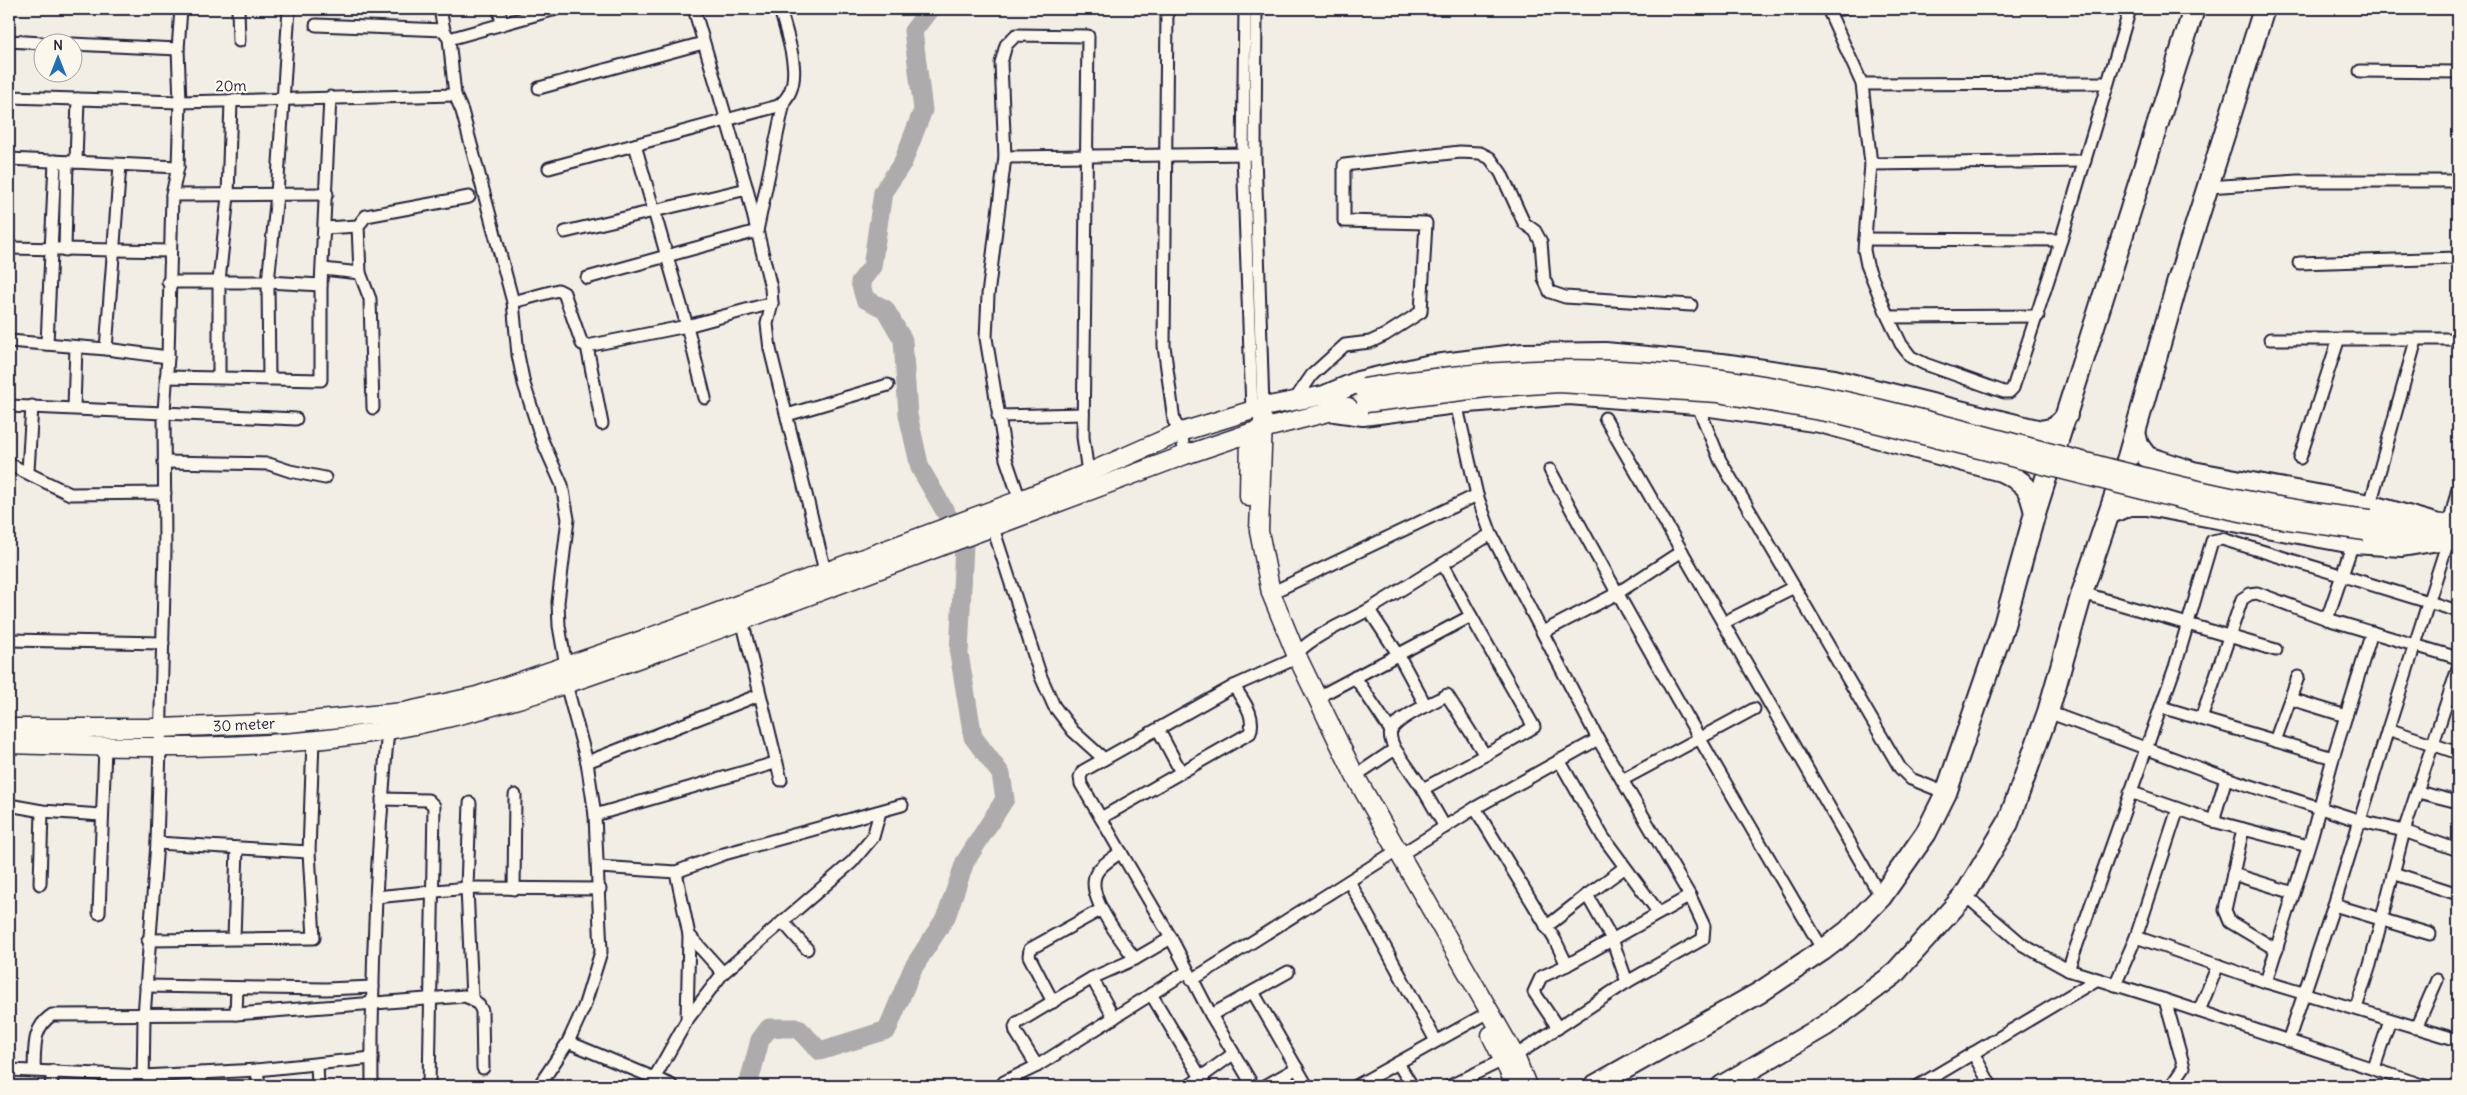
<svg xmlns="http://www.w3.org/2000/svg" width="2467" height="1095" viewBox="0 0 2467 1095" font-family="Delius,sans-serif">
<rect width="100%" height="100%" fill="#f2eee5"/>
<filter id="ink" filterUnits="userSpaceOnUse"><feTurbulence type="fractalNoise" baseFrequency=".02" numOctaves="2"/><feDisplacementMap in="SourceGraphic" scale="10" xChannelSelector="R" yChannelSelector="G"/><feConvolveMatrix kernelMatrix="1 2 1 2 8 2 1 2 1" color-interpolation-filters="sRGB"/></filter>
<g filter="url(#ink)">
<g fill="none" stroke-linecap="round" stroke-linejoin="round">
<path stroke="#aeabad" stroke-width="19" d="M748 1086 760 1040 769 1028H798L820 1051 887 1030 913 968 946 917 965 862 1005 799 1001 774 973 737 959 654 964 544 920 468 908 415 903 340 885 309 865 299 860 282 872 267 883 192 903 162 923 110 913 31 930 9"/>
<g stroke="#22223b" stroke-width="15">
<g id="street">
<path d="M238 9 239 41"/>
<path d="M440 9 444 30 449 39 455 95 462 111 513 302 518 355 524 384 542 440 562 485 568 519 558 602 559 626 566 666V684L587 762 595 815 601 952 584 1007 568 1042 539 1086"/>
<path d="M499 9 502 24"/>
<path d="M694 9 747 189 771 288 772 303 767 324 770 349 825 571"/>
<path d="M1167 9 1164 346 1174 421 1181 432 1185 455"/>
<path d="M1245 9 1243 154 1252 410"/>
<path d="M1256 9 1255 154 1263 407"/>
<path d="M1828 9 1862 84 1871 164 1864 250 1867 265 1888 317 1901 344 1911 357 1925 364 2004 392H2009L2013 388 2061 240 2130 9"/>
<path d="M1828 9H1843"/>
<path d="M316 25 444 30"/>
<path d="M449 39 556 9"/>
<path d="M9 41 42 43"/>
<path d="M72 44 178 49"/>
<path d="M2360 71 2458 72"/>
<path d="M1862 84 2107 83"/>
<path d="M539 88 703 43"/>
<path d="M9 97 180 102 455 95"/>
<path d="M635 145 687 326 705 398"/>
<path d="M1005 157 1251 154"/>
<path d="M9 159 178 167"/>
<path d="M76 162 78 99"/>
<path d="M1871 164 2085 161"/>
<path d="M120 165 106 349 168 357"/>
<path d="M549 168 778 106C808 86 787 37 780 9"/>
<path d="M2208 187 2298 181H2458"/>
<path d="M172 195 327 194"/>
<path d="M358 226 360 273"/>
<path d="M325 228 358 226 366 216 469 197"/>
<path d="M565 232 747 189"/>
<path d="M1865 239 2061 240"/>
<path d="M9 248 170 251"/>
<path d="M65 250 67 162"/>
<path d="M2299 263 2458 258"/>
<path d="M323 269 360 273 370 299 373 408"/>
<path d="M587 278 757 231 784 102"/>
<path d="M168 282H268L321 285"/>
<path d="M513 302 558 290 564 293 582 344 587 346 687 326 772 303"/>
<path d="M1888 317 2038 316"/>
<path d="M2270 339H2458"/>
<path d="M9 341 106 349"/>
<path d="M47 344 55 161"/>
<path d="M587 346 602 424"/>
<path d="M166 377 321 380V285L330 97"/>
<path d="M219 377V281L228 196 231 101"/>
<path d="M269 379 268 282 277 194 289 9"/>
<path d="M1294 401 1312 375 1345 345 1370 342 1385 335 1421 312 1426 223 1344 221V165L1460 152 1480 153 1490 158 1501 173 1524 223 1535 231 1541 242 1544 279 1550 292 1565 297 1691 305"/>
<path d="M1456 403 1477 495 1491 534 1598 739 1690 896 1704 926 1703 939 1627 982 1515 1056"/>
<path d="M1697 404 1720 460 1900 768 1911 779 1946 793"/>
<path d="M9 406 296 419"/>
<path d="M74 408 76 347"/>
<path d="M787 415 888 385"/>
<path d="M998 416 1083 414"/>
<path d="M1605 418 1881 897"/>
<path d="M2300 458 2338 341"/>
<path d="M164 462 269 464 290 471 325 478"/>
<path d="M9 464 70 494 165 493"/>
<path d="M1550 470C1637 632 1729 791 1823 950"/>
<path d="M28 471 32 406"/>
<path d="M1020 500 1006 459 986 338 988 295 1005 157 1001 63 1006 45 1016 35 1088 36 1083 437 1088 473"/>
<path d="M2370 505 2416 340"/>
<path d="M2449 525 2458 488"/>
<path d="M993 528 1041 677 1054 706 1073 731 1104 759"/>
<path d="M2448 541 2388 729 2458 753"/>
<path d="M1443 564 1471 616"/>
<path d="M1271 593 1477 495"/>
<path d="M2082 593 2276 650"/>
<path d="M1369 610 1398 654 1426 706"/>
<path d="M2327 619 2353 543"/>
<path d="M742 620 781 780"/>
<path d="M1723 623 1794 587"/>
<path d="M1543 632 1616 594 1682 551"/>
<path d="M9 640 163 643"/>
<path d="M1355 677 1391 731"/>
<path d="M1316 698 1471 616 1534 727 1485 755"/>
<path d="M2291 699 2346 716"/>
<path d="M2161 707 2333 758"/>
<path d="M2048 712 2226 778 2361 821 2404 831 2458 850"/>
<path d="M2201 719 2242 599 2250 594 2257 593 2327 619 2458 658"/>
<path d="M1158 729 1181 772"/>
<path d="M2275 741 2298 677"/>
<path d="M1559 760 1603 837 1659 913"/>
<path d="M587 762 759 695"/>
<path d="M1355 776 1395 749C1392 743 1389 737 1391 731 1397 717 1434 702 1447 695L1485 755 1423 789 1395 749"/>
<path d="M1622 780 1754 709"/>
<path d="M1423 789 1445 827"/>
<path d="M2130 792 2213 821 2308 846"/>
<path d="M2418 792 2458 802"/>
<path d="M382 799 428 800 434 806 429 1086"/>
<path d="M470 803 467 888 472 998"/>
<path d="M9 805 42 811 102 815"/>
<path d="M1475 808 1555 940 1567 965"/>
<path d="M595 815 775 763"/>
<path d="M1101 818 1250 733C1256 715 1243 701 1234 686"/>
<path d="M2213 821 2226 778"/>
<path d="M2243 829 2225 910 2230 922 2277 950"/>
<path d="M157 843 309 852"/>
<path d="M1121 852C1113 858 1102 864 1097 872 1083 894 1122 941 1135 959"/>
<path d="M1400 855 1475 808 1598 739"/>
<path d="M599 867 676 872 689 935 723 973"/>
<path d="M676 872 724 854 902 805"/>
<path d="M2393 873 2458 894"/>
<path d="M2233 874 2294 893"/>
<path d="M1349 881 1436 1041"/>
<path d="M40 884 42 811"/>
<path d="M514 889 515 795"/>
<path d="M1587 895 1624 868"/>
<path d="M1965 895 2023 945 2068 970 2165 1000 2425 1086"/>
<path d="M376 897 467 888 600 889"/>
<path d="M2334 905 2430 934"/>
<path d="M99 913 105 747"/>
<path d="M783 922 807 949"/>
<path d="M1546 927 1587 895 1612 939 1627 982"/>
<path d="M2136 937 2266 982 2458 1040"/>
<path d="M234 938 237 848"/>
<path d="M148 940 314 938 309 852 313 740"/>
<path d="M2068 970 2175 667 2212 541 2222 539 2458 611"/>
<path d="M1092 978 1114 1018"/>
<path d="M1192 980 1390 855"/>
<path d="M2266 982 2312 835 2333 758 2372 632"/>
<path d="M2115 985 2136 937 2178 809"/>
<path d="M146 986 326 989 373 987"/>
<path d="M1253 992 1307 1086"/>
<path d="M1151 994 1206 1086"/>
<path d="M2165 1000 2184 1067 2171 1086"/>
<path d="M1053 1002 1029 956 1030 949 1102 909"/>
<path d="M2356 1008 2370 965 2404 831 2458 668"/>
<path d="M2199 1011 2218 965"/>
<path d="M236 1014 237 988"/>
<path d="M1211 1015 1288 972"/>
<path d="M687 1020 689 935"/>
<path d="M1558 1028 1534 992 1541 977 1567 965 1690 896"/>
<path d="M2416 1028 2437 980"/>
<path d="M2288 1041 2334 905 2388 729"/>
<path d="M568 1042 671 1085"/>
<path d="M1973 1053 1991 1086"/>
<path d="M1398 1063 1412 1086"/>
<path d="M317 1064 318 1086"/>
<path d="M1037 1066 1016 1032 1015 1027 1017 1023 1092 978 1135 959 1171 938"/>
<path d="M2374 1068 2390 1020"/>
<path d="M9 1070 144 1076 257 1070 372 1058"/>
<path d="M34 1070C35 1048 32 1028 52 1015L236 1014 464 996C474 999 478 1002 482 1011L483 1068"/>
<path d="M257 1070 259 1086"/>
<path d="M201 1073V1086"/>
<path d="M655 1077 687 1020 723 973 852 862 873 837 880 812"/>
<path d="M51 1086 53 1071"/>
<path d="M143 1086 144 1016 157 843 160 748 165 549 164 411 168 357 172 195 178 167 180 102 178 49 181 9"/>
<path d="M372 1086C371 967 377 848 388 730"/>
<path d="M1001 1086 1004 1082 1037 1066 1188 971"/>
<path d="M1189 1086 1233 1054"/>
<path d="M1253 1086 1211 1015 1171 938 1081 784 1080 777 1083 771 1234 686 1290 661C1309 636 1344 624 1370 609 1411 584 1451 559 1491 534"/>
<path d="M1265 1086 1297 1068"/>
<path d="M1356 1086 1482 1016"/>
<path d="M1450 1086 1503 1060"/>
<path d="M1918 1086 2096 980"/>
</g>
</g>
<g stroke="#22223b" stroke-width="21">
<g id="primary">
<path d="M1263 420 1259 531 1271 593 1296 654 1355 776 1515 1056 1527 1086"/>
<path d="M1249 497 1250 433"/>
<path d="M2371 519 2458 525"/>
<path d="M2365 531 2458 541"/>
<path d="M9 728H160L288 723 404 712 477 696 648 638 1020 500 1088 473 1181 432 1263 407 1340 392"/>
<path d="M9 744C135 748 264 752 389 730 511 709 626 663 741 621 889 566 1037 511 1185 455L1262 429 1348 407"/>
<path d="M1491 1035 1516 1086"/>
</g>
</g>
<g stroke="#22223b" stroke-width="24">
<g id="highway">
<path d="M1327 395 1358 382 1427 366 1523 354 1605 353 1722 364 1834 380 2041 431 2055 428 2067 415"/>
<path d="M1335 411 1363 415 1456 403 1569 394 1697 404 1820 422 2001 471C2026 483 2029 486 2035 513"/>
<path d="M2135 432 2138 445 2147 457 2193 472 2370 505 2435 524"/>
<path d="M2109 514 2129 505H2147L2353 543 2402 546 2439 540"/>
<path d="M1594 1086 1759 993 1823 950 1848 931 1881 897 1926 833 1946 793 2004 625 2035 513 2194 9"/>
<path d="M1722 1086 1826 1025 1893 975 1965 895 2008 823 2048 712 2082 593 2128 457 2177 284 2264 9"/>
</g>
</g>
<use href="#street" stroke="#fbf7ec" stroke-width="11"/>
<use href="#primary" stroke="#fbf7ec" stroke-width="18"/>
<use href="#highway" stroke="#fbf7ec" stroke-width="20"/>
<g stroke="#22223b" stroke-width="21" stroke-linecap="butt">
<g id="primary-bridge">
<path d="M1363 388C1481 368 1604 363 1722 379 1942 408 2150 497 2371 519"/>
<path d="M1366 403 1486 388 1559 383 1718 393 1843 415 2191 502 2260 516 2365 531"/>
</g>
</g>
<use href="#primary-bridge" stroke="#fbf7ec" stroke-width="18"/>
</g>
</g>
<g text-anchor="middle" stroke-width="4.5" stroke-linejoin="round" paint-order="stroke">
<g font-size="15" fill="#22223b" stroke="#fbf7ec">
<text transform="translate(231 86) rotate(-1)" y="5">20m</text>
<text transform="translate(244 725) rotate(-3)" y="5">30 meter</text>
</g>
</g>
<rect width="2467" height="1095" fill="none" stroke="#fbf7ec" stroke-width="30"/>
<rect x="15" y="15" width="2437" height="1065" fill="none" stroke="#22223b" stroke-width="2" filter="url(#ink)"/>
<g transform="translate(58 58)"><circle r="24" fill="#fbf7ec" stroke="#a4a2a5"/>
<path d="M0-4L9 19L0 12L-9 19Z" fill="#1f6fb2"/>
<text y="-8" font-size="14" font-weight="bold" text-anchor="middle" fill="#22223b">N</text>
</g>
</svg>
